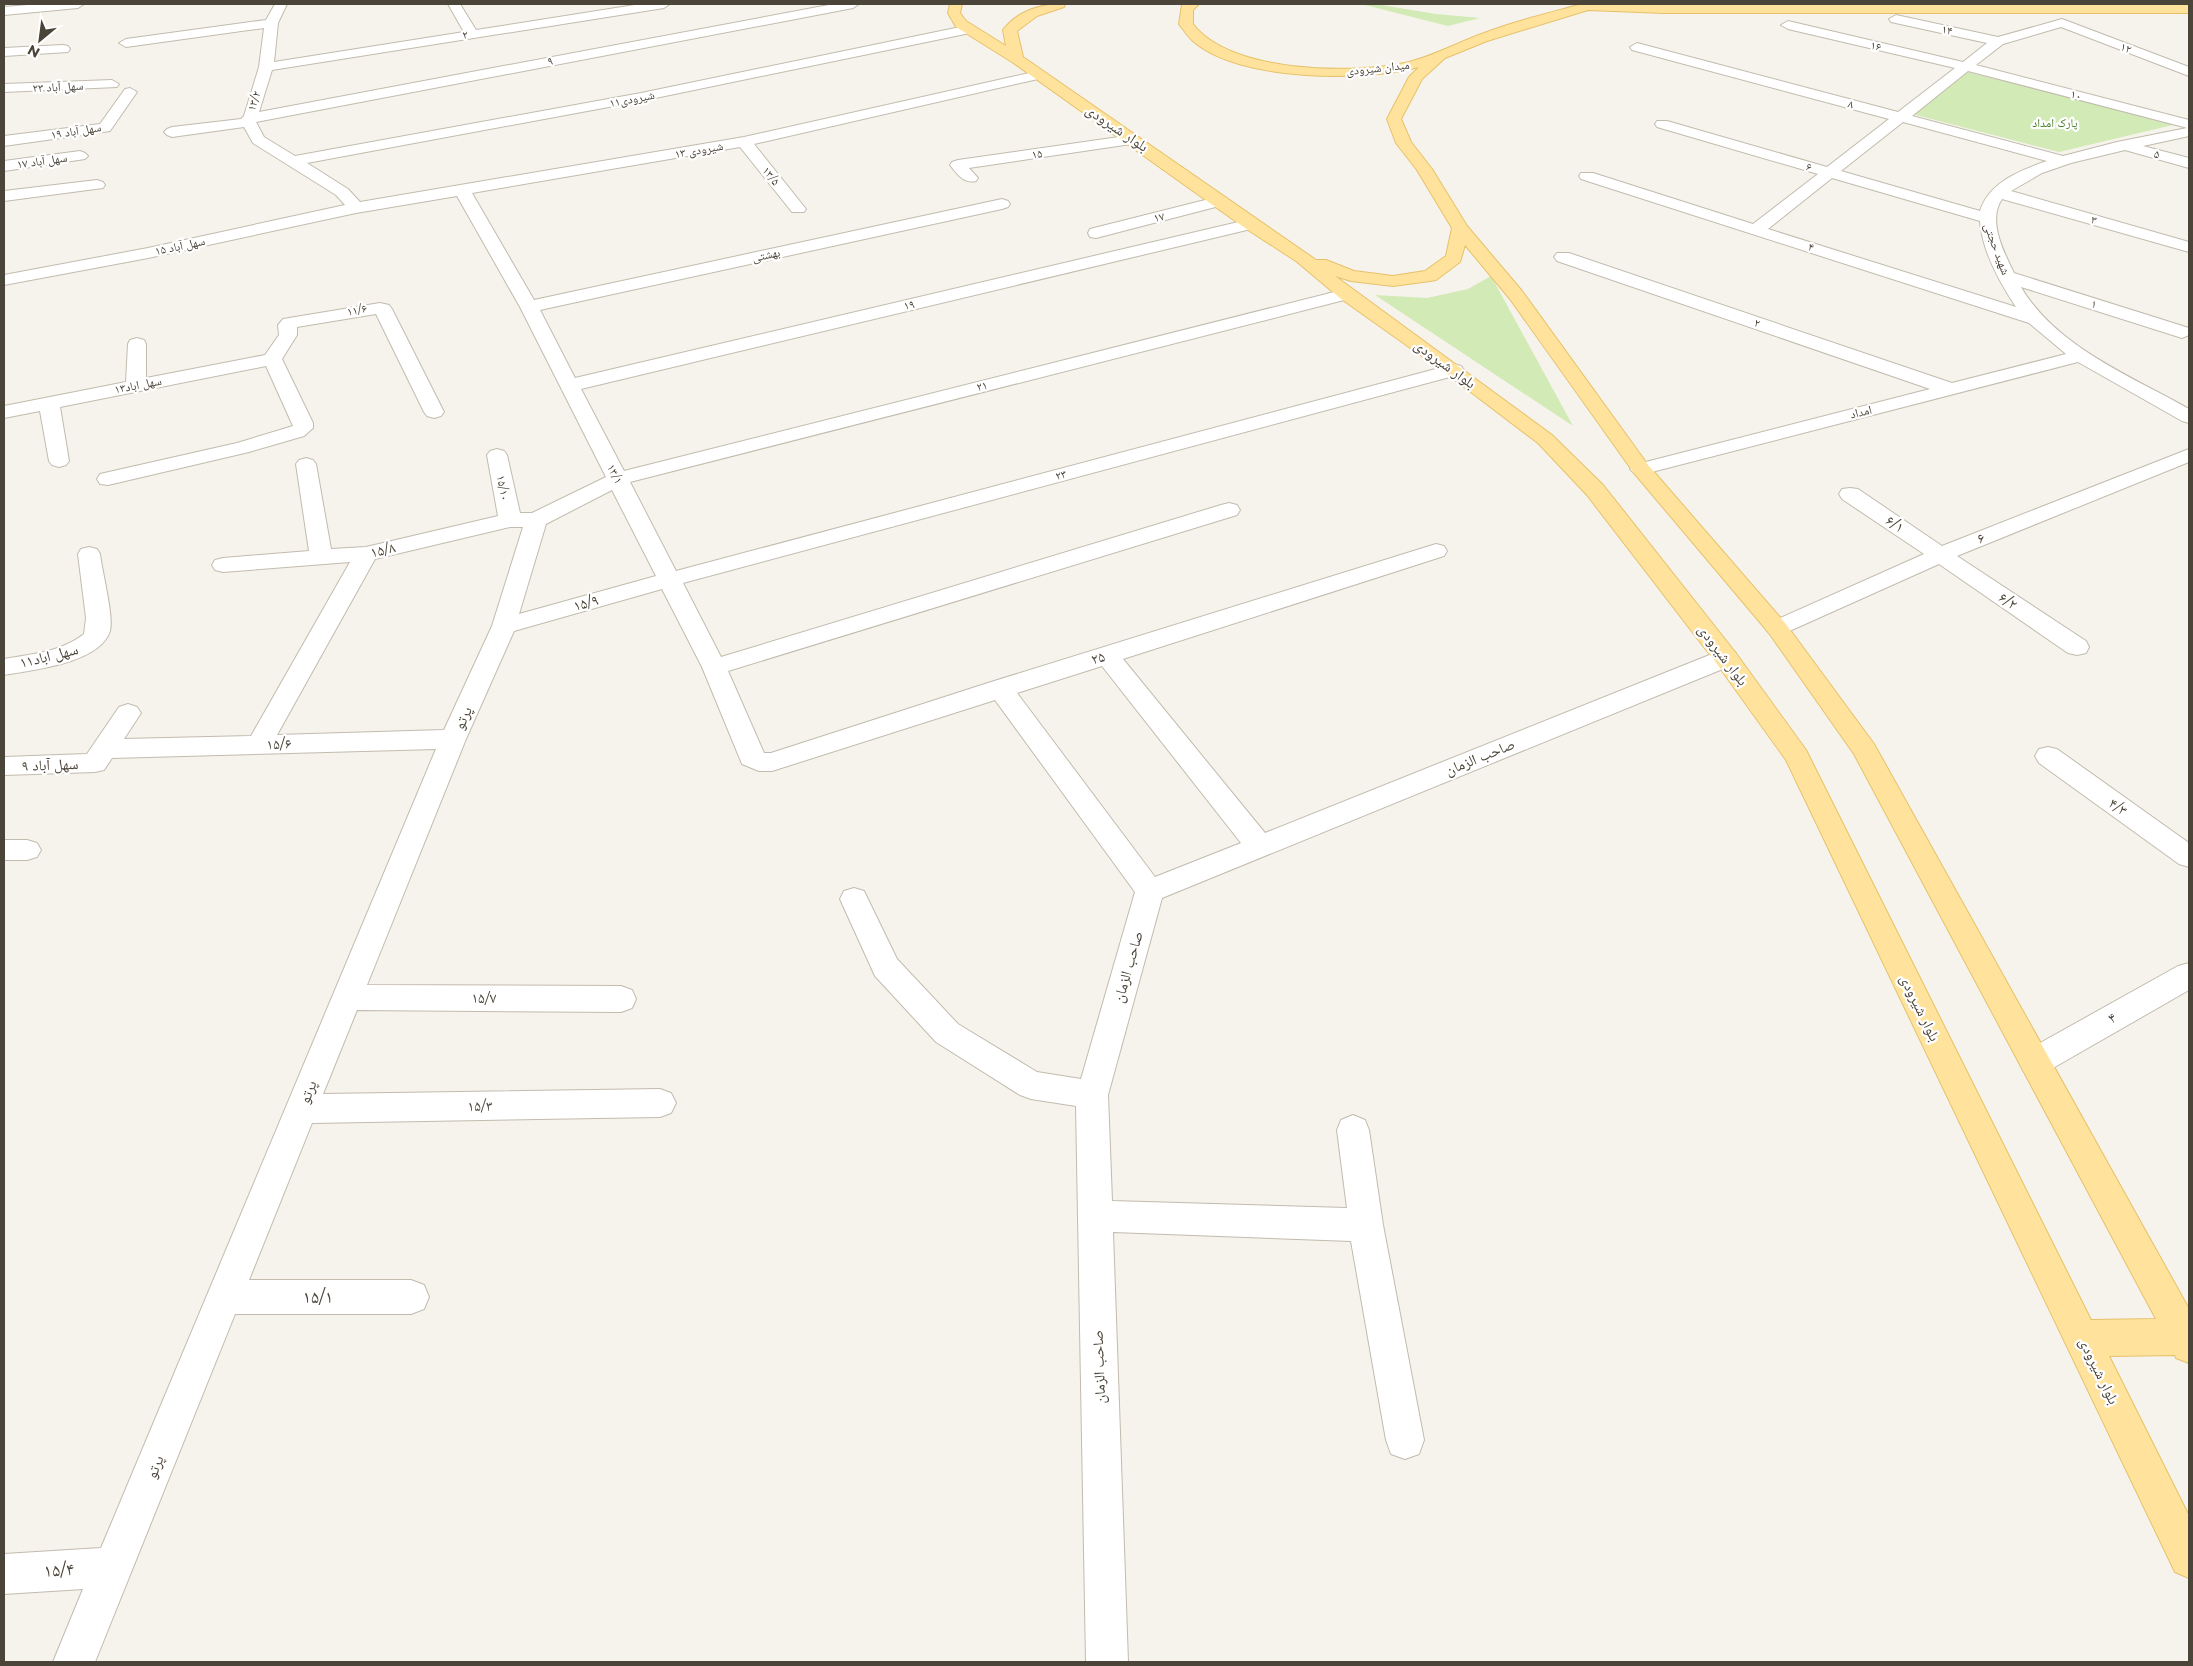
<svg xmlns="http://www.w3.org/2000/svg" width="2193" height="1666" viewBox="0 0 2193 1666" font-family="Montserrat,'Noto Naskh Arabic',sans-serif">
<rect width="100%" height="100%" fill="#f6f3ec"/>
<g fill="#d2eab5">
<path d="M1361 4H1375L1436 14 1480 18 1448 26Z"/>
<path d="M1967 72 2177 124 2059 152 1912 114Z"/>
<path d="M1491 276 1573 426 1375 295 1427 298 1468 289Z"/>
</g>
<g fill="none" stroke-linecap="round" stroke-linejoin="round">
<g stroke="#c2bbae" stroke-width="2">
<g id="minor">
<path d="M40 4H84L78 8 4 15V7Z"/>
<path d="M275 4H287L278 23 274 62 464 32 448 4H460L476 30 641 4H670L664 8 272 70 259 112 834 4H859L853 8 256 122 264 137 295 156 641 93 970 25 977 29 970 33 641 101 307 163 348 189 360 202 744 137 1038 71 1045 75 1038 79 754 144 806 209 804 212H792L740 147 472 193 534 300 1002 199 1008 201 1010 204 1008 207 1002 209 540 310 575 378 1251 219 1257 220 1259 224 1257 228 1251 229 581 389 624 471 1346 289 1352 290 1355 294 1352 298 630 482 676 571 1447 366 1454 364 1461 366 1464 370 1461 374 683 583 721 657 1221 505 1229 503 1237 505 1240 510 1237 515 728 671 764 753H771L991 682 1436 544 1444 546 1447 551 1444 556 1123 659 1265 833 1717 652 1726 650 1735 652 1738 658 1735 664 1162 898 1108 1095 1112 1201 1347 1208 1337 1130 1341 1120 1353 1115 1365 1120 1369 1130 1383 1225 1424 1440 1419 1454 1405 1459 1391 1454 1386 1440 1351 1241 1113 1232 1128 1662H1086L1076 1106 1031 1099 1020 1095 936 1042 875 976 840 899 844 891 854 888 864 891 897 959 958 1024 1037 1072 1081 1079 1135 892 995 700 772 771H759L742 764 702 667 662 589 514 631 466 739 367 985 621 986 632 990 636 999 632 1008 621 1012 357 1010 323 1094 660 1089 671 1093 676 1103 671 1113 660 1117 312 1123 249 1280H411L424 1285 429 1297 424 1309 411 1314H235L95 1662H53L83 1589 4 1594V1554L101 1548 436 749 112 758 104 770 95 772 4 775V757L87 754 119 707 128 704 137 707 141 713 124 739 251 736 350 562 223 572 215 570 212 565 215 560 223 558 309 551 296 464 299 460 306 458 313 460 316 464 331 549 366 547 498 516 487 455 490 451 497 449 504 451 507 455 520 513H532L606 477 520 307 457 196 356 213 148 258 4 285V275L148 248 345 205 336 195 253 143 244 127 172 137 167 135 164 132 167 129 172 127 241 119 244 116 259 67 264 28 126 47 119 43 126 39 266 20ZM612 490 656 576 519 614 546 524ZM510 527H523L492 626 444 730 277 735 375 559ZM1102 666 1241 843 1155 877 1017 693Z"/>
<path d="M1896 15 1998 37 2062 19 2189 67V76L2061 27 2003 44 1976 65 2189 120V136L2143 146 2189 158V168L2125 150 2071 163 2042 173 2011 191 2189 242V252L2002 199C1987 221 2004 252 2014 273L2189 328V335L2182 338 2021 287C2056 347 2131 376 2189 409V423L2182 421 2078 362 1648 473 1641 475 1634 473 1630 469 1634 465 1930 389 1557 261 1554 257 1557 253H1569L1952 383 2066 354 2029 323 1581 179 1579 176 1581 173H1593L1753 224 1818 174 1657 127 1655 124 1657 121H1667L1827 167 1889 119 1632 50 1630 47 1637 43 1898 112 1955 68 1788 29 1781 25 1788 21 1963 62 1987 43 1891 22 1889 19ZM1968 71 2184 127 2187 128 2117 142 2063 156 1912 116ZM1903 122 2047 161C2021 170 1989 182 1980 211L1841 171ZM1832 178 1980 221C1982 251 2000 283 2016 307L1768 229Z"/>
<path d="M63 45 68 46 70 49 68 52 4 56V48Z"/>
<path d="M112 80 119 84 117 87 4 92V84Z"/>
<path d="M130 88 137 92 110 131 4 146V136L100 124 125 89Z"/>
<path d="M1133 135 1138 137 1141 140 1138 143 969 168 978 178 976 181C964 184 957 174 950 165L952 162 958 160Z"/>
<path d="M80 151 85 153 88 156 85 159 4 171V161Z"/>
<path d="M97 180 103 182 105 185 103 188 4 201V191Z"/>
<path d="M1221 196 1227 198 1229 201 1227 204 1096 238 1090 237 1088 233 1090 229Z"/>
<path d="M380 303 389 305 392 309 444 412 441 416 434 418 427 416 424 412 376 314 297 327V335L282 359 313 423V428L304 436 249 452 108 485 100 484 97 479 100 474 237 443 293 426 266 366 60 407 69 461 66 465 59 467 52 465 49 461 40 411 4 418V406L126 382 128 344 130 340 137 338 144 340 146 344V378L265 355 279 335 278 325 283 319Z"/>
<path d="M2189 449V462L1957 556 2086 641 2089 647 2086 653 2077 655 2068 653 1939 564 1785 633 1777 636 1769 633 1765 628 1769 623 1924 554 1842 499 1839 494 1842 489 1850 488 1858 489 1942 546Z"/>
<path d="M89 547 97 549 100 554C102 571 114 617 110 631 100 663 33 670 4 675V659C32 654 61 652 84 634L86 618 78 554 81 549Z"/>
<path d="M2048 747 2057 749 2189 843V867L2179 864 2039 763 2035 756 2039 749Z"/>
<path d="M4 840H27L37 843 41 850 37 857 27 860H4Z"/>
<path d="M2189 963V990L2046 1072 2035 1075 2024 1072 2019 1062 2024 1052 2178 966Z"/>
</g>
</g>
<g stroke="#e6c16a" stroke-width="2">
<path id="major" d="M950 4H962L960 13 966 21 1006 46 1003 30C1018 10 1042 4 1065 4L1064 7 1037 16 1017 31 1023 57 1316 260H1326L1354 271 1393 276 1425 271 1446 256 1452 228 1417 170 1396 143 1387 119 1409 77 1419 67C1363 82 1240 81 1194 42 1188 37 1184 30 1179 24L1182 5 1199 4 1193 10V24C1230 73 1353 75 1409 62 1436 55 1461 41 1487 32 1518 20 1550 13 1582 4L2189 5V13H1664L1588 10 1487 41 1445 58 1422 79 1401 119 1411 142 1432 169 1467 226 1522 291 1648 465 1785 623 1874 744 2189 1309V1363L2176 1358 2175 1355 2109 1356 2189 1516V1578L2175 1572 1786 760 1717 664 1587 495 1538 443 1447 374 1340 298 1296 261 1245 228 1012 62 956 27 948 13ZM1465 245 1510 299 1634 473 1769 633 1854 754 2156 1319 2091 1320 1806 750 1735 652 1603 485 1552 435 1335 276 1351 281 1393 286 1430 281 1436 280 1460 262Z"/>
</g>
<use href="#minor" fill="#fff" fill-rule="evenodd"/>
<use href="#major" fill="#ffe39c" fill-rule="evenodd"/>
</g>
<g text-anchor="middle" stroke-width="4.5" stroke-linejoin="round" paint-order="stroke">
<g font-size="12" fill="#4b4439" stroke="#fff">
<text transform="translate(1947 30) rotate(12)" y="4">۱۴</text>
<text transform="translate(465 35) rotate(-9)" y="4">۲</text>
<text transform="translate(1876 46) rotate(13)" y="4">۱۶</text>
<text transform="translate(2126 48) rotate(21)" y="4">۱۲</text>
<text transform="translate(550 61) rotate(-11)" y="4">۹</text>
<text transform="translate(1378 68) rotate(-6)" y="4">میدان شیرودی</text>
<text transform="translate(58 87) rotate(-3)" y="4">سهل آباد ۲۳</text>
<text transform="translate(2076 95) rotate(14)" y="4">۱۰</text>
<text transform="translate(632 99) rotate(-11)" y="4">۱۱شیرودی</text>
<text transform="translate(254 101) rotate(-71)" y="4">۱۳/۲</text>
<text transform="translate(1851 104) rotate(15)" y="4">۸</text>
<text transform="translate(76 131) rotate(-9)" y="4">سهل آباد ۱۹</text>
<text transform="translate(699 150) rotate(-10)" y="4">شیرودی ۱۳</text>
<text transform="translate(1037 154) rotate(-8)" y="4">۱۵</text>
<text transform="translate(2157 154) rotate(15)" y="4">۵</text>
<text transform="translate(42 161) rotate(-8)" y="4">سهل آباد ۱۷</text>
<text transform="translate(1809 167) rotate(16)" y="4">۶</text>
<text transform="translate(771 176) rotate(51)" y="4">۱۳/۵</text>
<text transform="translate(1159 217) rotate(-14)" y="4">۱۷</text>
<text transform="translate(2094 220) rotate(16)" y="4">۳</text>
<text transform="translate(180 246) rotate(-12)" y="4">سهل آباد ۱۵</text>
<text transform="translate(1811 247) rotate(18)" y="4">۴</text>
<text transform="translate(1997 249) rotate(70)" y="4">شهید حجتی</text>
<text transform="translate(766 255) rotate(-12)" y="4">بهشتی</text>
<text transform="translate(2094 304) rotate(18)" y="4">۱</text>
<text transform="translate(909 305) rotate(-13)" y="4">۱۹</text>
<text transform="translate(357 310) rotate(-10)" y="4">۱۱/۶</text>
<text transform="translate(1757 323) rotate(19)" y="4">۲</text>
<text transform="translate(138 385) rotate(-11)" y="4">سهل اباد۱۳</text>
<text transform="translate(982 386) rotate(-14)" y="4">۲۱</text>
<text transform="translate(1861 412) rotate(-14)" y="4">امداد</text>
<text transform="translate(615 474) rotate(63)" y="4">۱۳/۱</text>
<text transform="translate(1061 475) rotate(-15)" y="4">۲۳</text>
<text transform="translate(503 488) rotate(80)" y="4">۱۵/۱۰</text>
</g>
<g font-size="12" fill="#4a7f2a" stroke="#fff">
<text x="2055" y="127">پارک امداد</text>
</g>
<g font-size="15" fill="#4b4439" stroke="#fff">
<text transform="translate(1117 128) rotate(34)" y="5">بلوار شیرودی</text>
<text transform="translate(1445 364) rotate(36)" y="5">بلوار شیرودی</text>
<text transform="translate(1895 524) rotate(34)" y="5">۶/۱</text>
<text transform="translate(1981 538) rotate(-22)" y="5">۶</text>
<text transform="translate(383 550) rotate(-13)" y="5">۱۵/۸</text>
<text transform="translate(2008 601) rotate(34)" y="5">۶/۲</text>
<text transform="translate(586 603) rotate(-16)" y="5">۱۵/۹</text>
<text transform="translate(1723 655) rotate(53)" y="5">بلوار شیرودی</text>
<text transform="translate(49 656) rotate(-14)" y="5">سهل اباد۱۱</text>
<text transform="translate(1098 658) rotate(-17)" y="5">۲۵</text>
<text transform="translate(463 718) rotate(-66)" y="5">پرتو</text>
<text transform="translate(279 744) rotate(-2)" y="5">۱۵/۶</text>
<text transform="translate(1480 757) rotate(-22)" y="5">صاحب الزمان</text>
<text transform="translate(50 765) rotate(-2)" y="5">سهل آباد ۹</text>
<text transform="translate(2118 807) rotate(35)" y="5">۴/۳</text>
<text transform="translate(1128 967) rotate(-74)" y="5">صاحب الزمان</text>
<text x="484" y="1003">۱۵/۷</text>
<text transform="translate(1920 1008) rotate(64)" y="5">بلوار شیرودی</text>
<text transform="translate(2112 1018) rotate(-29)" y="5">۴</text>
<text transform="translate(308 1092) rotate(-68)" y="5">پرتو</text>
<text transform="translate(480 1106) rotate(-1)" y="5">۱۵/۳</text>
<text transform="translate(1099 1367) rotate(-92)" y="5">صاحب الزمان</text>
<text transform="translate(2099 1371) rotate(64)" y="5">بلوار شیرودی</text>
<text transform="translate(155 1467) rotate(-68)" y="5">پرتو</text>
</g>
<g font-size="18" fill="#4b4439" stroke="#fff">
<text x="318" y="1303">۱۵/۱</text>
<text transform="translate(59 1570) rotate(-4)" y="6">۱۵/۴</text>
</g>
</g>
<rect width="2193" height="1666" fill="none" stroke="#4b4439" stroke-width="10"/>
<g transform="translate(40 40) rotate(209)" stroke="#ffffff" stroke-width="4" paint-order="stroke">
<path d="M0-4L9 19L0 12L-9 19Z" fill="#4b4439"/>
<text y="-8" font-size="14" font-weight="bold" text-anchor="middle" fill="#4b4439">N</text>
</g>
</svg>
